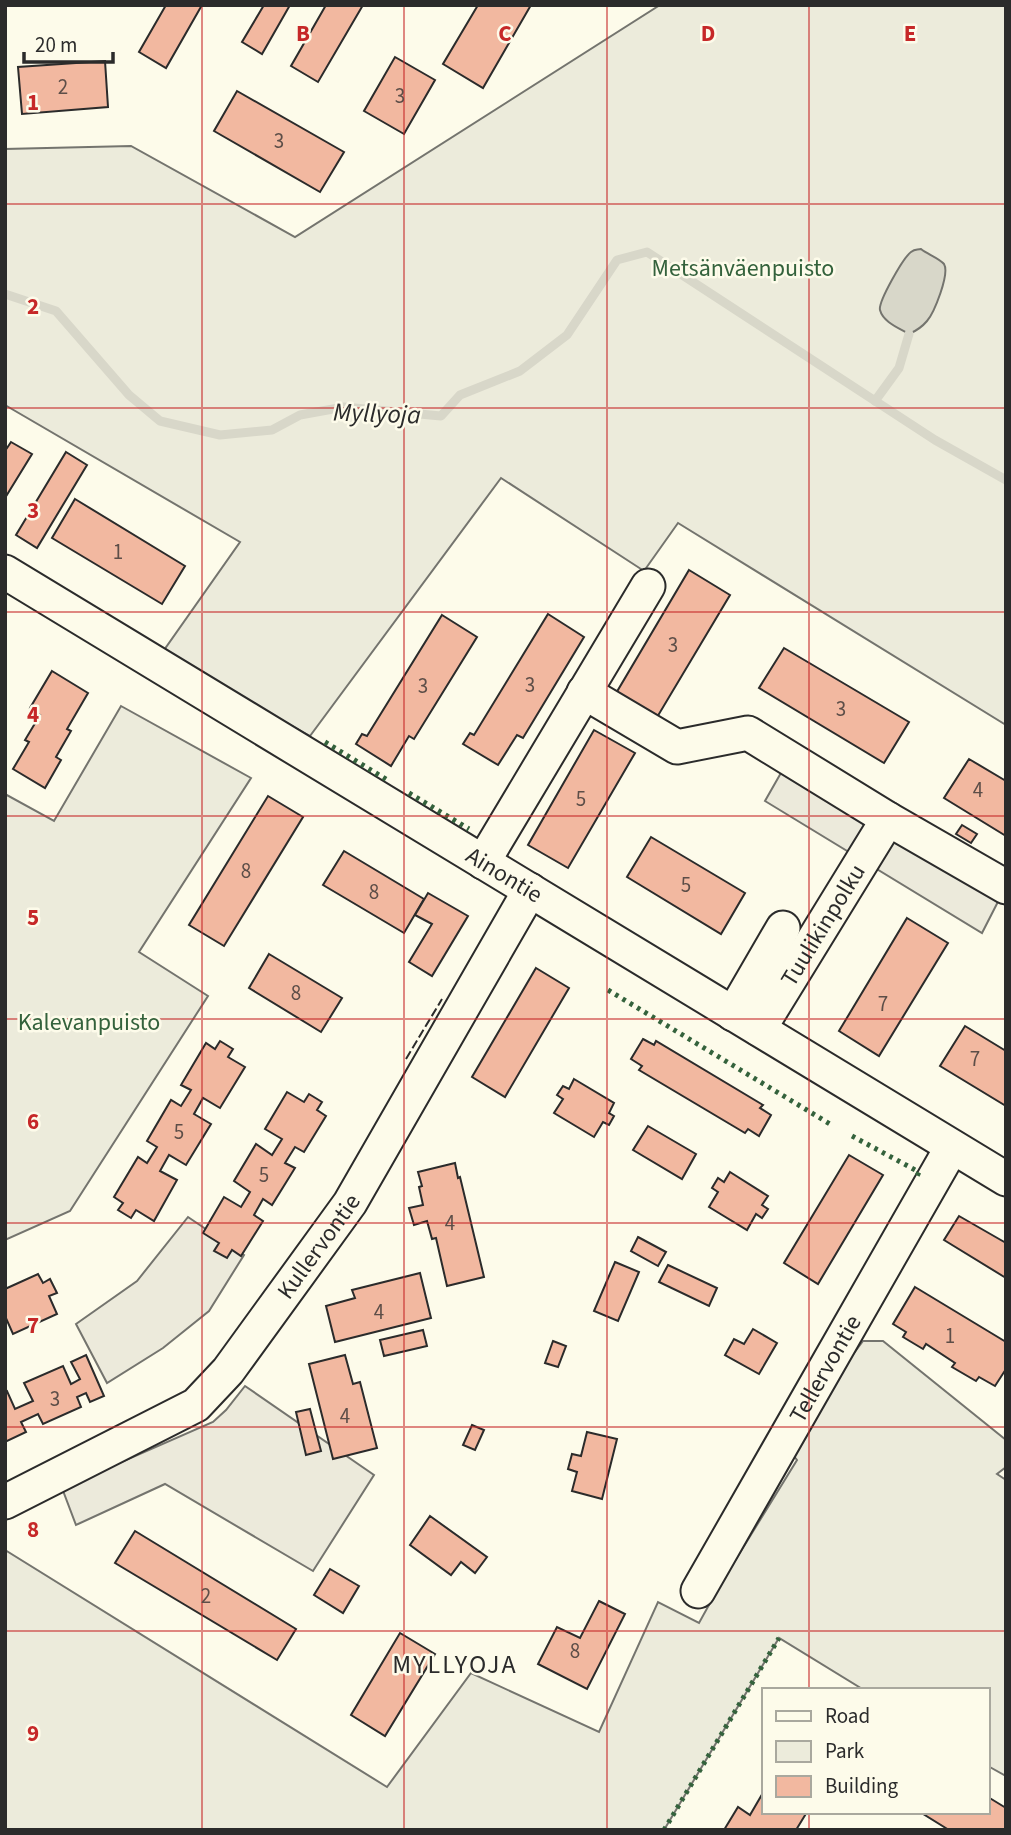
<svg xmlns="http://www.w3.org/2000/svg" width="1011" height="1835" viewBox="0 0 1011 1835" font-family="'Source Sans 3',sans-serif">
<rect width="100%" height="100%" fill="#fdfbea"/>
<g fill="#ecebdb" stroke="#74746e" stroke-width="2">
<path d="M660 5H1006V725L678 523 644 571 501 478 310 736 162 653 240 542 5 405V149L131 146 295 237Z"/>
<path d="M121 706 251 778 139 952 208 996 70 1211 5 1240V794L54 821Z"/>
<path d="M863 1341H883L1006 1440V1467L997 1474 1006 1480V1776L988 1766V1690H864L779 1638 664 1830H5V1550L387 1787 471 1673 599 1732 658 1602 699 1623 720 1585 797 1460 793 1455 834 1380Z"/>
</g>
<g fill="#eceadb" stroke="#74746e" stroke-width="2">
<path d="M794 750 1006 886 982 933 765 801Z"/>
<path d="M188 1217 244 1255 209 1311 163 1348 107 1383 76 1324 137 1281Z"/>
<path d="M245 1386 374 1475 313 1571 165 1484 76 1525 62 1488 213 1422 226 1410Z"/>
</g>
<path fill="#d8d7c9" stroke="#74746e" stroke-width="2" d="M921 249C927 254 939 258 944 264 950 274 934 313 927 321 922 327 916 331 909 334 899 328 883 322 880 310 878 302 903 258 911 252 915 249 916 250 921 249Z"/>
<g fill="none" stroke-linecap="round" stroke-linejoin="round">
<g stroke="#d8d7c9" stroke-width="9">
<path d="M5 294 56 311 129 395 160 421 220 435 272 430 300 415 344 407 441 416 460 395 520 371 567 335 617 260 647 252 935 440 1006 480"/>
<path d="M875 401 899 368 909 334"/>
</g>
</g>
<g fill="#f2b8a0" stroke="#2b2b2b" stroke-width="2">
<path d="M166 5H202L166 68 139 52Z"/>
<path d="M264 5H290L262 54 242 42Z"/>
<path d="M326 5H363L318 82 291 66Z"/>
<path d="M478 5H531L483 88 443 64Z"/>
<path d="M395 57 435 80 404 134 364 111Z"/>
<path d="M105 61 108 107 22 114 18 67Z"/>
<path d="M237 91 344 152 320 192 214 131Z"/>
<path d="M11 442 32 454 5 498V451Z"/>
<path d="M66 452 87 465 37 548 16 535Z"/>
<path d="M75 499 185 566 162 604 52 538Z"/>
<path d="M689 570 730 595 656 719 615 695Z"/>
<path d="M548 614 584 637 523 738 517 735 498 765 463 744 470 733 474 735Z"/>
<path d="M442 615 477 637 414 739 409 736 391 766 356 744 362 734 367 736Z"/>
<path d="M784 648 909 722 884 763 759 688Z"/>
<path d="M52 671 88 693 67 729 71 731 56 757 61 760 45 788 13 769 29 742 25 740 40 715 30 708Z"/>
<path d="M594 730 635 753 568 868 528 845Z"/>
<path d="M969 759 1006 781V836L944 798Z"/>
<path d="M268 796 303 817 224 946 189 925Z"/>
<path d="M962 825 977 834 971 843 956 834Z"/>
<path d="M651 837 745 893 721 934 627 877Z"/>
<path d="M344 851 424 899 404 933 323 885Z"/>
<path d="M428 893 468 916 432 976 409 962 432 924 415 915Z"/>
<path d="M907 918 948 943 879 1056 839 1031Z"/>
<path d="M269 954 342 998 321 1032 249 988Z"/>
<path d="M536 968 569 988 505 1097 472 1077Z"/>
<path d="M965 1026 1006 1051V1106L940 1066Z"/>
<path d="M643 1039 654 1045 656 1041 763 1105 760 1108 771 1115 759 1136 748 1129 745 1133 639 1070 642 1066 631 1059Z"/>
<path d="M220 1041 233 1049 228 1057 245 1067 220 1108 203 1098 194 1114 211 1124 186 1165 169 1155 160 1171 177 1180 154 1221 136 1210 131 1218 118 1210 123 1203 114 1197 138 1157 147 1163 157 1147 147 1141 171 1100 181 1106 191 1090 181 1085 206 1043 215 1049Z"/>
<path d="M574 1079 614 1103 609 1113 614 1116 609 1125 603 1122 594 1137 554 1113 563 1099 557 1095 563 1086 569 1089Z"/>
<path d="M287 1092 304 1102 309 1094 322 1102 317 1110 326 1116 304 1152 295 1147 285 1163 295 1168 272 1205 263 1199 254 1215 263 1221 241 1256 232 1250 227 1258 214 1251 219 1243 203 1233 224 1197 241 1207 250 1192 234 1181 256 1144 272 1155 282 1139 265 1129Z"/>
<path d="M648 1126 696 1154 682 1179 633 1150Z"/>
<path d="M849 1155 883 1175 818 1284 784 1263Z"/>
<path d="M455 1163 458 1178 460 1177 484 1277 447 1286 436 1238 432 1239 427 1221 414 1225 409 1208 423 1205 419 1187 422 1186 418 1172Z"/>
<path d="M730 1172 768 1196 762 1205 768 1209 762 1218 756 1214 747 1230 709 1207 718 1192 712 1188 718 1178 724 1182Z"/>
<path d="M959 1216 1006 1243V1278L944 1240Z"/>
<path d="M638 1237 666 1252 658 1266 631 1251Z"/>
<path d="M615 1262 639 1272 618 1321 594 1311Z"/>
<path d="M668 1265 717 1288 709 1306 659 1282Z"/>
<path d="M420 1273 431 1318 335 1342 326 1306 355 1298 352 1290Z"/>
<path d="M38 1274 43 1283 50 1279 57 1293 49 1296 57 1314 13 1334 5 1316V1289Z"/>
<path d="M915 1287 1006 1342V1369L995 1386 979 1377 976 1381 952 1367 955 1363 926 1344 923 1349 903 1337 906 1332 893 1324Z"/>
<path d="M753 1329 777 1343 759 1374 725 1355 734 1339 744 1344Z"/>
<path d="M423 1330 427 1346 384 1356 380 1340Z"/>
<path d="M553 1341 566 1346 558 1367 545 1363Z"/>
<path d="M86 1355 104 1396 90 1402 86 1393 77 1397 81 1407 43 1424 38 1414 21 1422 26 1432 5 1442V1392L7 1391 15 1409 33 1401 24 1383 63 1366 71 1384 80 1379 71 1362Z"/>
<path d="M345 1355 353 1384 360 1382 377 1448 333 1459 309 1364Z"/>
<path d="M310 1409 321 1451 306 1455 296 1412Z"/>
<path d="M472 1425 484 1430 475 1450 463 1445Z"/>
<path d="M587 1432 617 1439 602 1499 572 1491 577 1472 568 1469 572 1454 581 1456Z"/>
<path d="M430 1516 487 1557 475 1573 461 1562 451 1575 410 1545Z"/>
<path d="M135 1531 296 1629 277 1660 115 1563Z"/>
<path d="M330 1569 359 1586 343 1613 314 1595Z"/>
<path d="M599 1601 625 1614 587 1689 538 1664 557 1627 580 1638Z"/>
<path d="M400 1633 435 1654 385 1736 351 1715Z"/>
<path d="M764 1791V1812H807L796 1830H724L738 1807 750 1815Z"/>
<path d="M988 1797 1006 1808V1830H949L920 1812H988Z"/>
</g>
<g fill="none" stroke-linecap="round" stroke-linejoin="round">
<g stroke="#2b2b2b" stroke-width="37">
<g id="minor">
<path id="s1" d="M5 572 1006 1179"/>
<path d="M584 692 677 747 748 733 888 819 1006 887"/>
<path d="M483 862 648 586"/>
<path d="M733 1014 783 928"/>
<path id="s2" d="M759 1029 888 819"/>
<path id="s3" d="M5 1502 196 1405 228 1371 350 1203 530 890"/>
<path id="s4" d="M698 1591 952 1147"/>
</g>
</g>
<use href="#minor" stroke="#fdfbea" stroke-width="33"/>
<g stroke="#34623c" stroke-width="5" stroke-dasharray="3.5 5" stroke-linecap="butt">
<path d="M325 742 389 781"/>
<path d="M409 793 469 829"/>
<path d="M608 990 830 1124"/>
<path d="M852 1136 919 1172 917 1176"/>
<path d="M664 1830 779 1638"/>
</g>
<path stroke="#2b2b2b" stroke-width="2" stroke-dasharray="9 3.5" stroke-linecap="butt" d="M406 1059 442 999"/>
</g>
<path fill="none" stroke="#c62828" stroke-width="2" stroke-opacity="0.55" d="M202 5V1830M404 5V1830M607 5V1830M809 5V1690M5 204H1006M5 408H1006M5 612H1006M5 816H1006M5 1019H1006M5 1223H1006M5 1427H1006M5 1631H1006M809 1812V1830"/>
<g text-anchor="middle" stroke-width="5" stroke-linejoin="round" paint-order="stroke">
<g font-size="21" fill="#5d4e48">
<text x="63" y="94">2</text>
<text x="400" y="103">3</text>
<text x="279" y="148">3</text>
<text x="118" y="559">1</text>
<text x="673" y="652">3</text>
<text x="530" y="692">3</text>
<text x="423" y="693">3</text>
<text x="841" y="716">3</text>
<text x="978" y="797">4</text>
<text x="581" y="806">5</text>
<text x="246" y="878">8</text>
<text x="686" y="892">5</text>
<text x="374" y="899">8</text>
<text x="296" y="1000">8</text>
<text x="883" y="1011">7</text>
<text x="975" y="1066">7</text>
<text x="179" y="1139">5</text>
<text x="264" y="1182">5</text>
<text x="450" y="1230">4</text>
<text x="379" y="1319">4</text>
<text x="950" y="1343">1</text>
<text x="55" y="1406">3</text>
<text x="345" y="1423">4</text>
<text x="206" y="1603">2</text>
<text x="575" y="1658">8</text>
</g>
<g font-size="24" fill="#34623c" stroke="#fdfbea">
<text x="743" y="276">Metsänväenpuisto</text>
<text x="89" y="1030">Kalevanpuisto</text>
</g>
<g font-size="24" fill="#2b2b2b" stroke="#fdfbea">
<text dy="8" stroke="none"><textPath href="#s1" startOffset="584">Ainontie</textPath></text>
<text dy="8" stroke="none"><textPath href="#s2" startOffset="122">Tuulikinpolku</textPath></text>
<text dy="8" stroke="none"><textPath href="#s3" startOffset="415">Kullervontie</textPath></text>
<text dy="8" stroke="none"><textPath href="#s4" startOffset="256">Tellervontie</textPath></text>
</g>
<g font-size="26" font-style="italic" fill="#2b2b2b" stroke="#fdfbea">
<text transform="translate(377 413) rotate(2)" y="9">Myllyoja</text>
</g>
<g font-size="26" letter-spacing="2" fill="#2b2b2b" stroke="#fdfbea">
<text x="455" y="1673">MYLLYOJA</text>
</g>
</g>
<g font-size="23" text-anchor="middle" font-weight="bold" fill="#c62828" stroke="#fdfbea" stroke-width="5" stroke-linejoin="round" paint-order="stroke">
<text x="303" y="41">B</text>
<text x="505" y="41">C</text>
<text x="708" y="41">D</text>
<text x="910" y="41">E</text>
<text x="33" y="110">1</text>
<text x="33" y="314">2</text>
<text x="33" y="518">3</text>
<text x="33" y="722">4</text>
<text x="33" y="925">5</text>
<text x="33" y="1129">6</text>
<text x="33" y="1333">7</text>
<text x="33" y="1537">8</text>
<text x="33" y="1741">9</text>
</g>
<rect width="1011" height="1835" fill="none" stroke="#2b2b2b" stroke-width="14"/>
<rect x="762" y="1688" width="228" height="126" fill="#fdfbea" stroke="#a9a89e" stroke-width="2"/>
<rect x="776" y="1711" width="35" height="10" fill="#fdfbea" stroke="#a9a89e" stroke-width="2"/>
<text x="825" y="1723" font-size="21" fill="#2b2b2b">Road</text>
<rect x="776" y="1741" width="35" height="21" fill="#ecebdb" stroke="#a9a89e" stroke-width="2"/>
<text x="825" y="1758" font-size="21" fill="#2b2b2b">Park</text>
<rect x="776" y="1776" width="35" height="21" fill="#f2b8a0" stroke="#a9a89e" stroke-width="2"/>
<text x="825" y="1793" font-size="21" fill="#2b2b2b">Building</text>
<path d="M24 52v10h89v-10" fill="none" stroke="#2b2b2b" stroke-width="3.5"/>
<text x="35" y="52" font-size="21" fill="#2b2b2b" stroke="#fdfbea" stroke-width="5" paint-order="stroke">20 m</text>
</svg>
